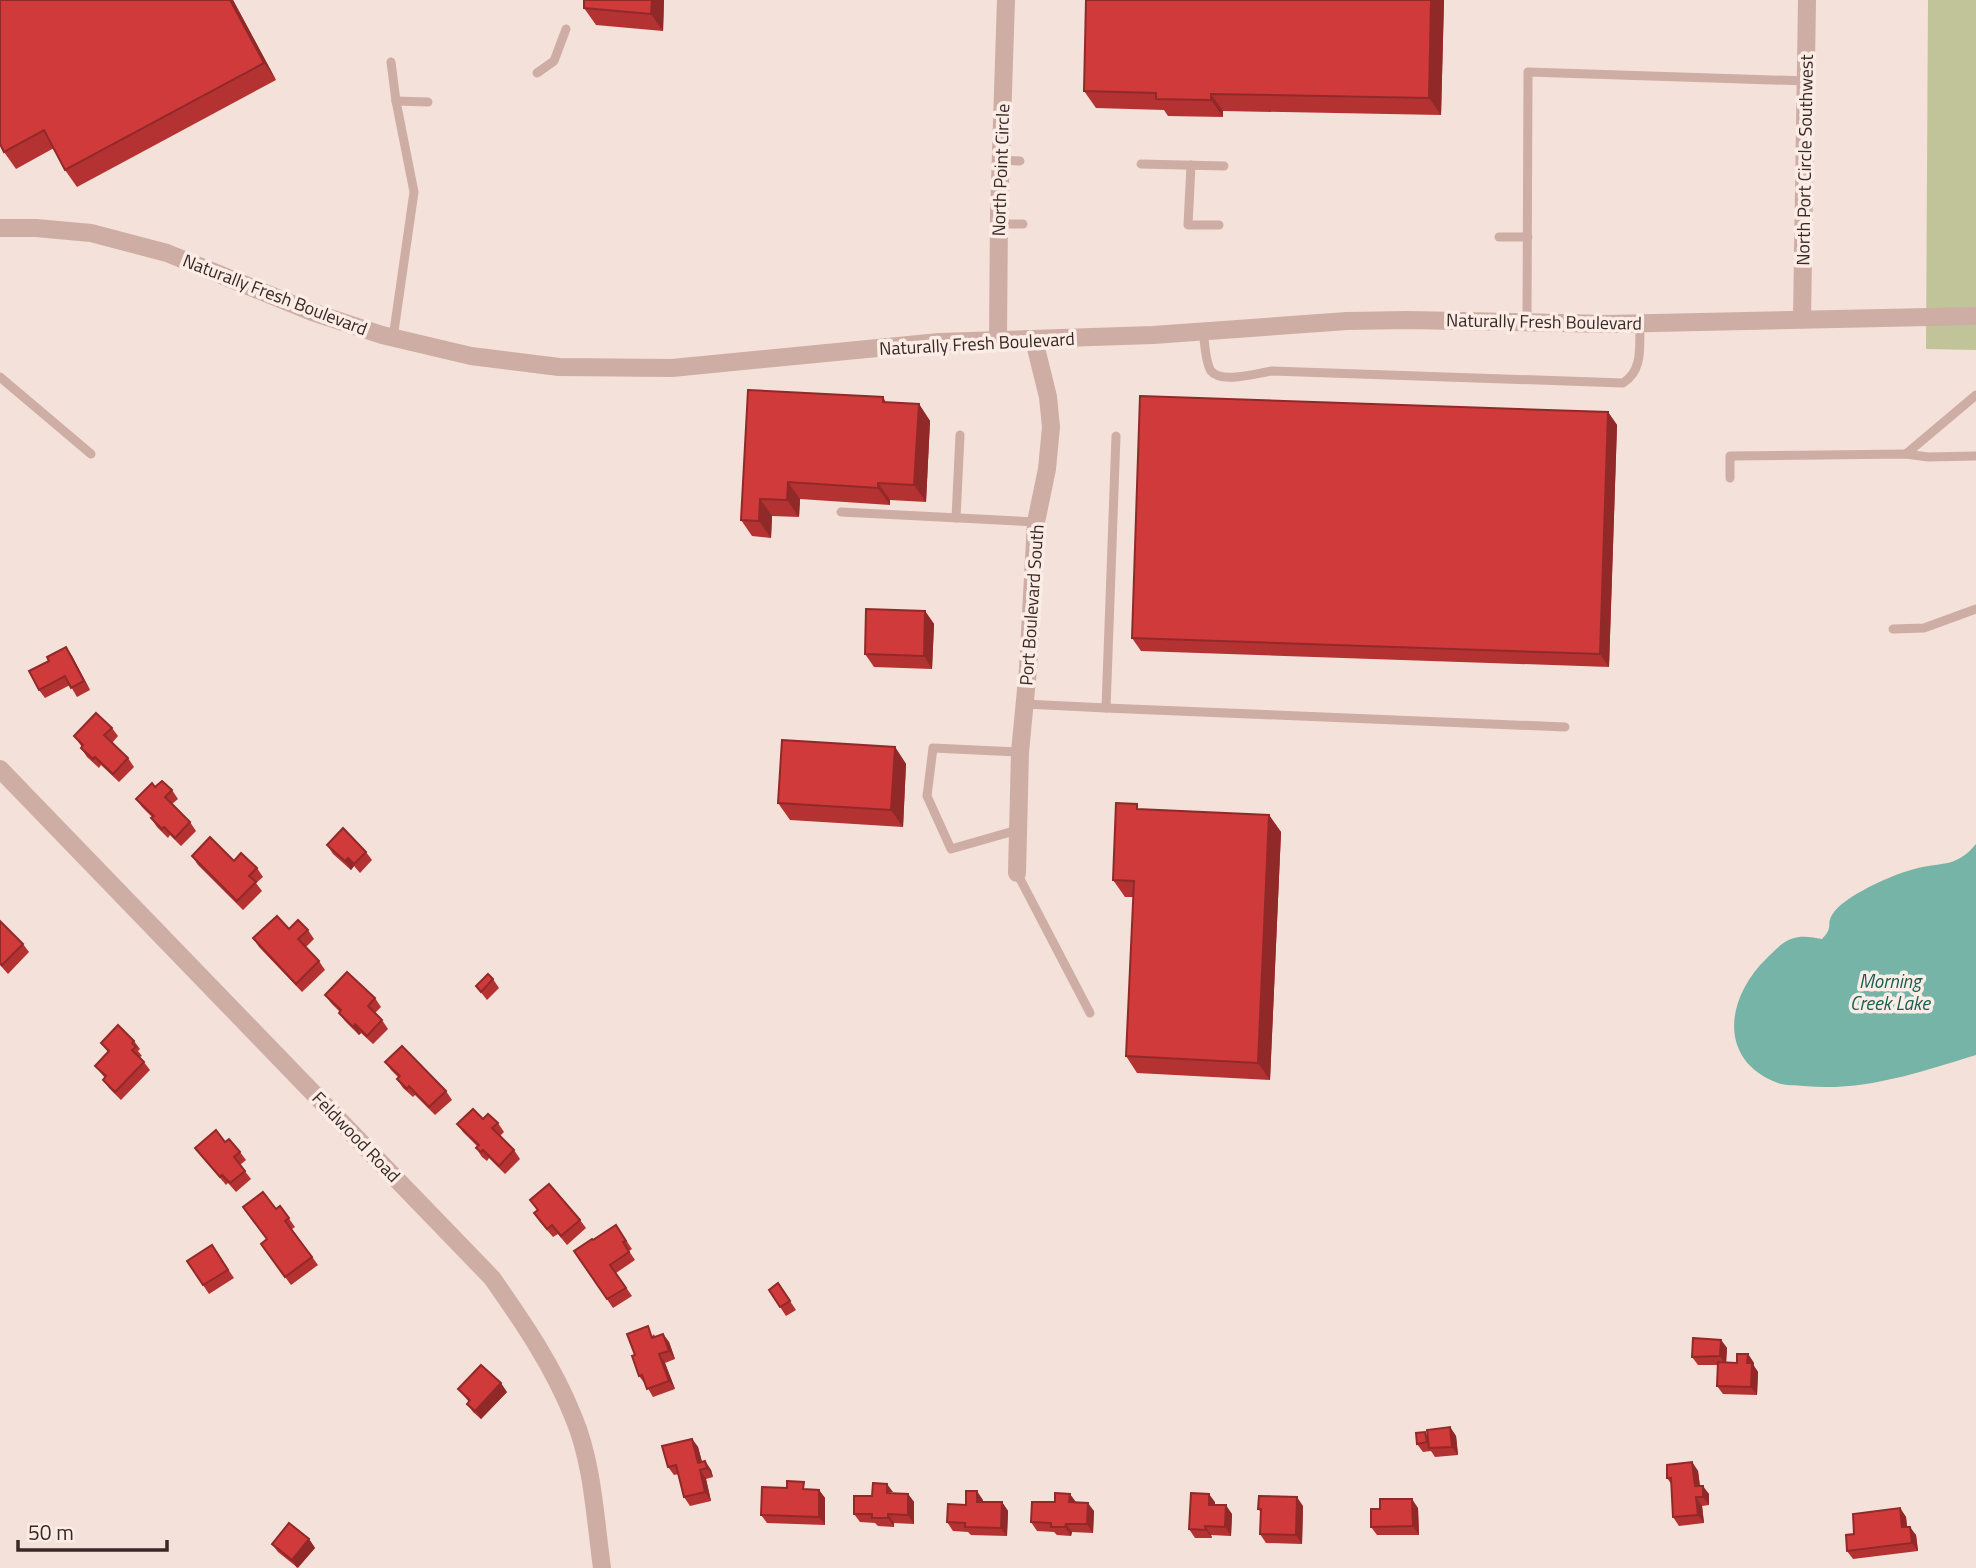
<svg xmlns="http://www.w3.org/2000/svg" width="1976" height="1568" viewBox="0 0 1976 1568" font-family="'Titillium Web',sans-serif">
<rect width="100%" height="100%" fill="#f4e1d9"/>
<path fill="#c0c498" d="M1928 0H1976V350L1926 349Z"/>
<path fill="#75b4a7" d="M1976 844V1055C1920 1072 1864 1092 1804 1086 1796 1085 1786 1086 1778 1083 1717 1060 1726 998 1766 959 1773 952 1781 943 1791 939 1801 935 1812 937 1822 939 1834 927 1826 925 1832 915 1838 905 1852 896 1862 891 1879 881 1899 873 1918 868 1944 862 1957 867 1976 844Z"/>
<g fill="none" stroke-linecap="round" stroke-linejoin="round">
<g stroke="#cdada4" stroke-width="9">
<path d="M391 62 396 101 414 192 393 338"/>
<path d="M537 73 554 61 566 29"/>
<path d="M396 101 428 102"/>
<path d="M1001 160 1020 161"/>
<path d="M1141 164 1224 166"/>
<path d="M1191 165 1188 225H1219"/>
<path d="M999 224H1023"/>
<path d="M1499 237H1528"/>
<path d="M1527 322 1528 72 1807 81"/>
<path d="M1203 332C1205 342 1205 362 1211 371 1221 384 1258 373 1272 371L1623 383C1644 370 1639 345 1640 323"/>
<path d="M0 377 91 454"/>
<path d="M1906 454 1976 395"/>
<path d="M1730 478V456L1906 454 1928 457 1976 456"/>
<path d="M841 512 1036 522"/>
<path d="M956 518 960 435"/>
<path d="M1893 629 1924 628 1976 609"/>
<path d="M1025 704 1106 708 1116 436"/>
<path d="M1106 708 1565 727"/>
<path d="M1017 830 951 849 927 796 933 748 1020 752"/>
<path d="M1017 873 1090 1013"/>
</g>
<g stroke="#cdada4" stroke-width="18">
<path d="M0 228H36L91 233 167 253 312 312 382 335 471 356 559 367 672 368 939 342 1153 335 1347 321 1407 320 1609 324 1976 316"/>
<path d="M1802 319 1807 0"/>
<path d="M998 339 999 214 1006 0"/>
<path d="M1017 873 1020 752 1028 669 1036 522 1047 469 1051 427 1048 397 1034 340"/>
</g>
<path stroke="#cdada4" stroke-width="18" d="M0 769 492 1278C523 1322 553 1366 573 1416 593 1463 595 1518 602 1568"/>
</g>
<g fill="#b43232">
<path d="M233 0 276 80 77 187 65 170 54 148 16 169 4 152Z"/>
<path d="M584 0H664L663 31 596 25 584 8Z"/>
<path d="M1086 0H1444L1441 115 1223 111V117L1168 116 1164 110 1096 108 1084 91Z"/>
<path d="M748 390 883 397 886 402 919 404 930 421 926 502 890 500V505L800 499 799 517 772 516 771 538 752 536 741 520Z"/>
<path d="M1608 412 1617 425 1609 667 1141 651 1132 638Z"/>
<path d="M925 611 934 624 932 669 874 667 865 654Z"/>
<path d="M66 647 72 656 90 690 77 697 70 685 45 698 39 690 49 661Z"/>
<path d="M112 728 118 736 112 743 128 758 134 767 119 782 101 765 99 768 87 757 81 748 82 747 74 736Z"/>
<path d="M895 747 906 764 903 827 790 820 778 803Z"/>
<path d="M155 787 172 790 178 799 172 804 190 822 196 831 181 846 170 835 168 838 157 827 151 818 152 817 142 807 136 799Z"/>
<path d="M1140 809 1269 815 1281 832 1270 1080 1137 1073 1126 1056 1133 897H1125L1113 880Z"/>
<path d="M327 845 366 852 372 860 360 873 354 866 351 870 333 854Z"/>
<path d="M192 856 234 861 257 868 263 877 256 883 262 891 243 910 198 865Z"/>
<path d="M0 921 23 944 29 952 8 974 0 965Z"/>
<path d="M289 929 308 930 314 939 306 947 319 961 325 970 302 992 259 947 253 938Z"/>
<path d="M493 979 499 988 487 1000 476 986Z"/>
<path d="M325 995 375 998 381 1007 375 1013 382 1020 388 1029 373 1044 361 1033 359 1035 345 1021 339 1013 340 1012 331 1003Z"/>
<path d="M134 1041 140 1049 138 1051 142 1056 140 1057 150 1070 121 1100 109 1088 103 1080 105 1078 95 1066 108 1052 101 1043Z"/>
<path d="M385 1062 446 1091 452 1100 435 1115 415 1095 413 1097 403 1088 397 1079 399 1078 391 1070Z"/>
<path d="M483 1119 498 1123 504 1132 500 1136 514 1150 520 1159 505 1174 489 1158 487 1161 482 1157 476 1148 478 1147 463 1132 457 1124Z"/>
<path d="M225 1142 240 1152 246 1160 240 1165 251 1179 236 1192 228 1183 226 1185 195 1148Z"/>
<path d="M530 1200 580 1220 586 1228 567 1245 558 1234 553 1237 540 1222 534 1213 537 1210Z"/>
<path d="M280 1206 295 1227 292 1229 318 1265 291 1285 261 1244 267 1239 276 1209Z"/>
<path d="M616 1225 632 1249 629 1251 635 1260 616 1273 632 1296 613 1308 574 1251 593 1240Z"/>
<path d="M212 1245 234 1278 209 1294 187 1261Z"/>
<path d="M778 1283 796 1310 786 1316 769 1290Z"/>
<path d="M654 1334 655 1337 663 1334 669 1342 675 1359 665 1363 675 1389 653 1397 646 1385 639 1376 635 1355Z"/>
<path d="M1721 1340 1727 1348 1726 1362 1737 1363 1748 1354 1754 1363V1366L1758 1372 1757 1395 1723 1394 1717 1386 1718 1365H1698L1692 1357Z"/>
<path d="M458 1389 507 1392 481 1419 473 1412 467 1404 469 1402Z"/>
<path d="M1450 1427 1456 1436 1458 1455 1435 1457 1431 1451 1423 1452 1417 1444 1427 1434Z"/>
<path d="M692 1439 698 1447 702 1462 705 1461 711 1470 713 1477 706 1479 711 1501 690 1506 684 1497 679 1474 674 1475 668 1467Z"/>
<path d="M1692 1462 1698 1471 1700 1486 1709 1494V1505L1702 1506 1704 1523 1679 1526 1673 1517 1672 1485 1667 1478Z"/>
<path d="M809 1489 819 1490 825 1498V1525L767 1523 761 1515Z"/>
<path d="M893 1493 908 1494 914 1502V1524L894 1523V1527L878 1526 875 1523 860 1522 854 1514 872 1496Z"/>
<path d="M983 1500V1502H1002L1008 1511 1007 1536 971 1535 968 1532 953 1531 947 1522 966 1505Z"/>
<path d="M1076 1502 1094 1511 1093 1533 1072 1532 1071 1536 1057 1535 1054 1532 1037 1531 1031 1522Z"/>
<path d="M1215 1502V1505L1232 1514 1231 1536 1211 1535 1212 1538H1195L1189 1529Z"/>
<path d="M1303 1506 1302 1544 1266 1543 1260 1534 1261 1512 1258 1509Z"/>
<path d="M1418 1508 1419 1535H1377L1371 1527Z"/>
<path d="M1900 1508 1906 1517 1907 1527 1916 1535 1918 1551 1853 1559 1847 1551 1854 1534Z"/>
<path d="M309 1539 315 1548 298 1568 278 1552 272 1544Z"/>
</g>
<g fill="#922929">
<path d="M230 0H233L276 80 264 63Z"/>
<path d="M652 0H664L663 31 651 14Z"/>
<path d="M1431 0H1444L1441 115 1429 98Z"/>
<path d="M1211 94 1223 111V117L1211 100Z"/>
<path d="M919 404 930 421 926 502 914 485Z"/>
<path d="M1608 412 1617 425 1609 667 1600 654Z"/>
<path d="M788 482 800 499 799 517 787 500Z"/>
<path d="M878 483 890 500V505L878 488Z"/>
<path d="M760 499 772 516 771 538 759 521Z"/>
<path d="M925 611 934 624 932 669 924 656Z"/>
<path d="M66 647 72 656 90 690 84 681Z"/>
<path d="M895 747 906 764 903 827 891 810Z"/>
<path d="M1269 815 1281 832 1270 1080 1258 1063Z"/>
<path d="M348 858 354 866 351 870 345 861Z"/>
<path d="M355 1024 361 1033 359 1035 353 1027Z"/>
<path d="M663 1334 669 1342 675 1359 669 1351Z"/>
<path d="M1721 1340 1727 1348 1726 1365 1720 1356Z"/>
<path d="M659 1354 665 1363 675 1389 669 1381Z"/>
<path d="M1748 1354 1754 1363V1366L1758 1372 1757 1395 1751 1387 1747 1363Z"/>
<path d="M501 1383 507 1392 481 1419 475 1411Z"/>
<path d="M1450 1427 1456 1436 1458 1455 1452 1447Z"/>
<path d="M692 1439 698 1447 704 1469 698 1463Z"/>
<path d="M705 1461 711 1470 713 1477 707 1468Z"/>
<path d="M1692 1462 1698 1471 1701 1495 1695 1486Z"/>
<path d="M700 1470 706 1479 711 1501 705 1492Z"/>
<path d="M887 1484 893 1492 887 1493Z"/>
<path d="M1703 1486 1709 1494V1505L1703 1497Z"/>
<path d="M819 1490 825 1498V1525L819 1517Z"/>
<path d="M977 1491 983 1500V1510L977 1502Z"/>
<path d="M908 1494 914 1502V1524L908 1515Z"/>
<path d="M1070 1494 1076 1502H1069Z"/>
<path d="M1209 1494 1215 1502V1513L1209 1505Z"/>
<path d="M1297 1497 1303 1506 1302 1544 1296 1535Z"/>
<path d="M1696 1497 1702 1506 1704 1523 1698 1515Z"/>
<path d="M1412 1499 1418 1508 1419 1535 1413 1526Z"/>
<path d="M1002 1502 1008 1511 1007 1536 1001 1528Z"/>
<path d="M1088 1503 1094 1511 1093 1533 1087 1524Z"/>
<path d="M1226 1505 1232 1514 1231 1536 1225 1527Z"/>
<path d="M1900 1508 1906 1517 1908 1536 1902 1527Z"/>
<path d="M888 1514 894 1523V1527L888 1518Z"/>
<path d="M1066 1524 1072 1532 1071 1536 1065 1527Z"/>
<path d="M1205 1526 1211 1535 1212 1538 1206 1530Z"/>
<path d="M1910 1527 1916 1535 1918 1551 1912 1543Z"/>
<path d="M309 1539 315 1548 297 1568 292 1560Z"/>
</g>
<g fill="#d13a3a" stroke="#922929" stroke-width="2">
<path d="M0 0H230L264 63 65 170 44 130 4 152 0 144Z"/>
<path d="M584 0H652L651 14 584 8Z"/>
<path d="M1086 0H1431L1429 98 1211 94V100L1156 99V93L1084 91Z"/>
<path d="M748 390 883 397V402L919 404 914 485 878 483V488L788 482 787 500 760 499 759 521 741 520Z"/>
<path d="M1140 396 1608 412 1600 654 1132 638Z"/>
<path d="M866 609 925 611 924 656 865 654Z"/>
<path d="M66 647 84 681 71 688 65 676 39 690 29 671 49 661 47 657Z"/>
<path d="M96 713 112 728 104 735 128 758 113 774 95 757 93 759 81 748 83 745 74 736Z"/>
<path d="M782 740 895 747 891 810 778 803Z"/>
<path d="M162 781 172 790 165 797 190 822 175 838 164 827 162 829 151 818 154 816 136 799 152 783 155 787Z"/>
<path d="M1116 803 1137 804V809L1269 815 1258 1063 1126 1056 1134 881 1113 880Z"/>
<path d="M343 828 366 852 354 864 348 858 345 861 327 845Z"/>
<path d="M210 837 234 861 241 853 257 868 249 876 256 882 237 901 192 856Z"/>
<path d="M277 916 289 929 298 920 308 930 298 939 319 961 296 984 253 938Z"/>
<path d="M0 921 23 944 2 965 0 963Z"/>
<path d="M347 972 375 998 368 1006 382 1020 367 1036 355 1024 353 1027 339 1013 341 1010 325 995Z"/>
<path d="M488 974 493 979 481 992 476 986Z"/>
<path d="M118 1025 134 1041 132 1043 136 1047 132 1050 144 1062 115 1092 103 1080 106 1076 95 1066 109 1051 101 1043Z"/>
<path d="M402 1046 446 1091 429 1107 409 1086 407 1089 397 1079 400 1076 385 1062Z"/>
<path d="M473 1109 483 1119 488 1114 498 1123 492 1128 514 1150 499 1166 483 1150 481 1152 476 1148 479 1145 457 1124Z"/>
<path d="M216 1130 225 1142 229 1139 240 1152 234 1157 245 1171 230 1183 222 1175 220 1177 195 1148Z"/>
<path d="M549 1184 580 1220 561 1236 552 1225 547 1229 534 1213 538 1210 530 1200Z"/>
<path d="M263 1192 276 1209 280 1206 289 1218 285 1221 312 1257 285 1277 261 1244 267 1239 243 1207Z"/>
<path d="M616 1225 626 1241 623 1242 629 1252 610 1265 626 1288 607 1299 574 1251 592 1239 593 1240Z"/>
<path d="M212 1245 228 1270 203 1285 187 1261Z"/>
<path d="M778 1283 790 1301 780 1307 769 1290Z"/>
<path d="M648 1326 652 1338 663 1334 669 1351 659 1354 669 1381 647 1389 642 1375 639 1376 632 1356 635 1355 627 1334Z"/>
<path d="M1693 1338 1721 1340 1720 1356 1692 1357Z"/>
<path d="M1737 1354H1748L1747 1363H1752L1751 1387 1717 1386 1718 1362 1737 1363Z"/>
<path d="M481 1365 501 1383 475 1411 467 1404 470 1400 458 1389Z"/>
<path d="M1450 1427 1452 1447 1429 1448 1427 1430Z"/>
<path d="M1425 1432 1427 1442 1417 1444 1416 1433Z"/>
<path d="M692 1439 698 1463 705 1461 707 1468 700 1470 705 1492 684 1497 676 1465 668 1467 662 1446Z"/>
<path d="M1692 1462 1695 1486H1703V1497H1696L1698 1515 1673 1517 1671 1478H1667V1465Z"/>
<path d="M787 1481 804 1482 803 1489 819 1490V1517L761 1515 762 1487 787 1488Z"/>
<path d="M873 1483 887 1484V1493L908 1494V1515L888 1514V1518H872V1514H854V1496H872Z"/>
<path d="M966 1491H977V1502H1002L1001 1528 965 1527V1523L947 1522 948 1504 966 1505Z"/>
<path d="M1055 1493 1070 1494 1069 1502 1088 1503 1087 1524H1066L1065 1527H1051V1523L1031 1522 1032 1502H1055Z"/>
<path d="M1191 1493 1209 1494V1505H1226L1225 1527 1205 1526 1206 1530 1189 1529Z"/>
<path d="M1259 1496 1297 1497 1296 1535 1260 1534 1261 1509H1258Z"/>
<path d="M1380 1499H1412L1413 1526 1371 1527V1509H1380Z"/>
<path d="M1900 1508 1902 1527H1910L1912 1543 1847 1551 1846 1535 1854 1534 1853 1514Z"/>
<path d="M289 1523 309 1539 292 1560 272 1544Z"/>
</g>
<g text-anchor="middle" stroke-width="7" stroke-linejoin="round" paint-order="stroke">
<g font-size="18" fill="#382826" stroke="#fbece6">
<text transform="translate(1805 160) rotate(-89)" y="6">North Port Circle Southwest</text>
<text transform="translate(1001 170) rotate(-88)" y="6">North Point Circle</text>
<text transform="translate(275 295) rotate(21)" y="6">Naturally Fresh Boulevard</text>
<text transform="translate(1544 322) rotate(1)" y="6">Naturally Fresh Boulevard</text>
<text transform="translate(977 344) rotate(-3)" y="6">Naturally Fresh Boulevard</text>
<text transform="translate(1032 605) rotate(-86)" y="6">Port Boulevard South</text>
<text transform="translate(356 1137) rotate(46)" y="6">Feldwood Road</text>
</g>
<g font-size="19" font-style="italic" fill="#185d51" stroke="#fbece6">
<text x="1890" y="988">Morning<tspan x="1890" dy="22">Creek Lake</tspan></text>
</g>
</g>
<path d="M18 1540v10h149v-10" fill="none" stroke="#382826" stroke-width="3.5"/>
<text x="28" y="1540" font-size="21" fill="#382826" stroke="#fbece6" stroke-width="5" paint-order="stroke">50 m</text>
</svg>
